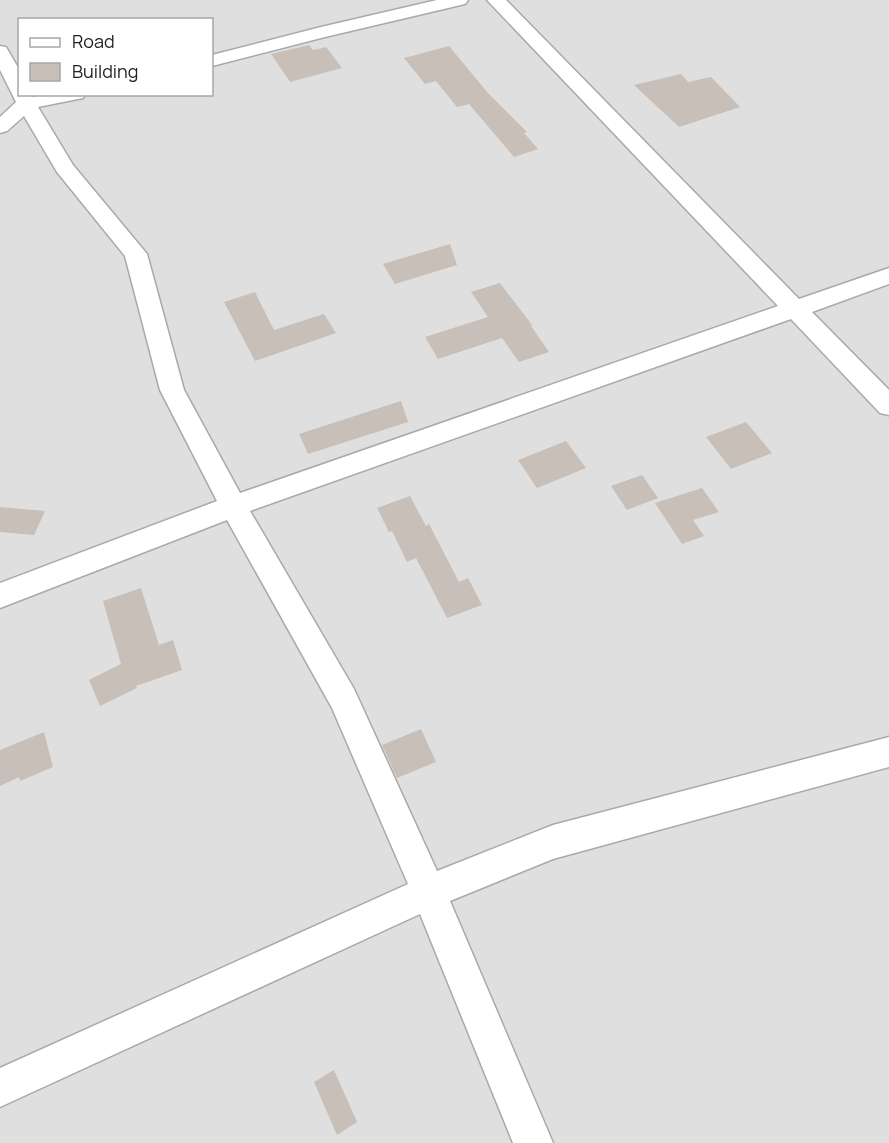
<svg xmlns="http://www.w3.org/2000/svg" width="889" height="1143" viewBox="0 0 889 1143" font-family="Manrope,sans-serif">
<rect width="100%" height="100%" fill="#f2efe9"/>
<path fill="#e0dfdf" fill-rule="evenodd" d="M0 0H889V1143H0ZM20 20H212V94H20Z"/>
<g fill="#c7bfb8">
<path d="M309 45 313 50 326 47 342 68 290 82 271 54Z"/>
<path d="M449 46 488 93 527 132 524 133 538 149 514 157 469 104 457 107 436 81 425 84 404 58Z"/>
<path d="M681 74 688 82 711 77 740 107 679 127 634 85Z"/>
<path d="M450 244 457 265 395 284 383 264Z"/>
<path d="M500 283 532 325 531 326 549 352 519 362 502 338 438 359 425 337 488 317 471 292Z"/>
<path d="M255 292 274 330 324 314 336 333 255 361 224 302Z"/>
<path d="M401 401 408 422 308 454 299 434Z"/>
<path d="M746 422 772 453 731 469 706 437Z"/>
<path d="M566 441 586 468 537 488 518 460Z"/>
<path d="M642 475 658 498 627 510 611 486Z"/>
<path d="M702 488 719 512 693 520 704 536 682 544 655 503Z"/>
<path d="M410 496 426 526 429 524 459 582 468 578 482 605 447 618 416 558 407 562 392 531 389 532 377 508Z"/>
<path d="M0 507 45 511 34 535 0 532Z"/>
<path d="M141 588 159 645 173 640 182 670 136 686 137 688 100 706 89 680 121 664 103 601Z"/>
<path d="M421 729 436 762 397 778 382 745Z"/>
<path d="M44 732 53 767 20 781 19 777 0 786V750Z"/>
<path d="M334 1070 357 1122 337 1135 314 1082Z"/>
</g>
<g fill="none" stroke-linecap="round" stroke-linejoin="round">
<g stroke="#a9a9a9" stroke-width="3">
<g id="minor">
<path d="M437 0H468L465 4 325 37 212 66V55L321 27Z"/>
<path d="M487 0H506L799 299 889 268V284L812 312 889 390V415L880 413 791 319 250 511 354 689 437 871 553 825 889 737V767L553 859 450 901 553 1143H513L420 914 0 1107V1068L408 884 332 708 227 520 0 608V583L217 501 160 390 125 256 57 172 24 116 7 131 0 133V117L16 102 0 70V46L6 47 20 71V94H31L32 97 45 94H85L83 98 38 107 73 165 147 254 184 390 240 493 778 306Z"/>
</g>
</g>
<use href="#minor" fill="#fff" fill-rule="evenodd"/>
</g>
<rect x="18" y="18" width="195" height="78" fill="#ffffff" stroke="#a7a7a7" stroke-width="1.5"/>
<rect x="30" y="38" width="30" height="9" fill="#ffffff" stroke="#a7a7a7" stroke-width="1.5"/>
<text x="72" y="48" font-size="18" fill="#222222">Road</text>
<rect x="30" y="63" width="30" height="18" fill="#c7bfb8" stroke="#a7a7a7" stroke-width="1.5"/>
<text x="72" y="78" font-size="18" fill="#222222">Building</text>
</svg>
